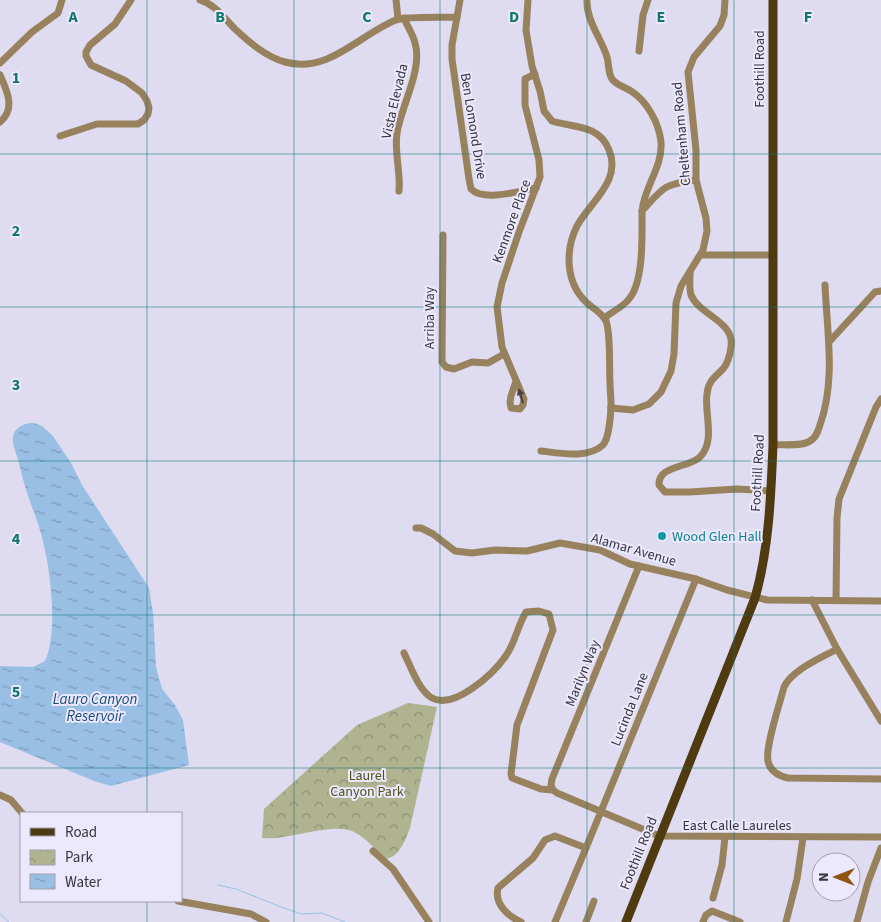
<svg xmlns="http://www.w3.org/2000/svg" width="881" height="922" viewBox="0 0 881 922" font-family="'Source Sans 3',sans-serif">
<defs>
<pattern id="park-crowns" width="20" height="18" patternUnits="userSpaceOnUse" patternTransform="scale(1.25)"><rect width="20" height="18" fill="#afb38f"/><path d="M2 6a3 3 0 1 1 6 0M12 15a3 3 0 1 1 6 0" fill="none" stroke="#8f9276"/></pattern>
<pattern id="water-ripples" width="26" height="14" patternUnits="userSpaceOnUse" patternTransform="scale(1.25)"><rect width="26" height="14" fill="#9abfe5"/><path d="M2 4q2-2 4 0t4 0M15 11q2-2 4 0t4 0" fill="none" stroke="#7e9cbb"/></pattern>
</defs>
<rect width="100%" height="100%" fill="#dfdbf0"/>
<path fill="url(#park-crowns)" d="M408 703 437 707 410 828C406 839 399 858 385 859 376 850 367 839 356 833 334 820 290 841 262 838L264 809 357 725Z"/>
<path fill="url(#water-ripples)" d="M29 423H35L43 427 53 436 71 463 82 485 149 588 153 613 156 667 162 689 175 705 183 720 189 765 111 786 94 781 0 742V666L33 667 45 661C60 628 49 552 36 518 29 499 23 482 19 463 17 454 12 446 13 437 14 428 22 425 29 423Z"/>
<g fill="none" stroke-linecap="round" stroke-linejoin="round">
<g stroke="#9abfe5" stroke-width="1">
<path d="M218 885 236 889 281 907 301 914 322 913 345 922"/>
<path d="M0 914 9 922"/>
</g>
<g stroke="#98825e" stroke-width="7">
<path d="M200 0C216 5 224 18 235 29 249 42 266 57 285 62 329 74 360 34 396 20 407 16 443 18 457 17"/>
<path d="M396 0 398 19"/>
<path d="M460 0 452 45V59L469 179 471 189C484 202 520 191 536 188"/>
<path d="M528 0 526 30 532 66 540 91 544 111 552 121C573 128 599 124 609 150 622 181 590 202 577 226 572 236 569 248 569 259 569 277 574 291 587 303 594 309 602 313 606 321 611 334 609 367 610 382 610 389 611 397 611 404 611 413 609 439 603 445 588 459 559 453 541 451"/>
<path d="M587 0C586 20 601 38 607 57 609 64 608 73 612 79 616 85 625 87 631 91 647 101 659 123 661 142 663 167 644 187 642 211"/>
<path d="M639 51 643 15 648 0"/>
<path d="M0 63 32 32 58 13 62 0"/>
<path d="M0 75C7 91 16 109 0 122"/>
<path d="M60 136 97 124H138L144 120 148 114 149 108 147 101 142 93 126 81 91 65 86 56V52L90 45 115 24 131 0"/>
<path d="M399 191C401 172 394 153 397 133 401 106 423 70 415 43 413 34 407 26 404 18"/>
<path d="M443 235 442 362 446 367 454 369 472 362 488 363 504 354"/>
<path d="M701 255H773"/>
<path d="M690 272C690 279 689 288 691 295 700 316 735 321 731 347 730 355 728 363 723 369 715 377 708 381 707 394 704 413 716 441 700 457 689 468 658 465 659 485L665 492H690L737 489 771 491"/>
<path d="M604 318C612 312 623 307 629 299 644 282 642 234 642 211 663 188 663 184 696 180"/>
<path d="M829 342 875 292 881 291"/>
<path d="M516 381 511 396 510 402 511 408 520 409 523 405 524 399 502 347 497 307 502 283 519 232 540 177 539 160 525 105V79L535 74"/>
<path d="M611 408 633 410 649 404 661 392 671 371 674 354 676 303 681 286 703 250 707 231 706 218 696 180V150L688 72 694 57 720 26 724 15 725 0"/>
<path d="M773 445C783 444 801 447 810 441 816 438 818 431 820 425 836 380 827 332 825 285"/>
<path d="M416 528H421L433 534 455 551 472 553 495 550 527 551 560 543 600 550 630 564 696 579 727 590 767 600 881 601"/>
<path d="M812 600 837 649 881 721"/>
<path d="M836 600 837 518 839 499 876 407 881 399"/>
<path d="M837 649C821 658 792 670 784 687 780 703 765 747 768 761 770 771 779 776 788 778L881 779"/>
<path d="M404 653C410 665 419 691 432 698 454 710 493 674 505 657 515 644 517 627 526 612L539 611 549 614 553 630 517 725 511 774 512 778 541 789 553 790 557 793 659 836 881 837"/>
<path d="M553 790 551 785 552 779 639 566"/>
<path d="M0 795 11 800 22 813"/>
<path d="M586 848 696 579"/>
<path d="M373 851 393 869 429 922"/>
<path d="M713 898 722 865 725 837"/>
<path d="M178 901 251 914 266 922"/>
<path d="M521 922C508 916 494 904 498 888L533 858 545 840 555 836 586 848 555 922"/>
<path d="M586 922 594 901"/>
<path d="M703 922 706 915 712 911 740 922"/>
<path d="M786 922 797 879 803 838"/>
<path d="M857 922 868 882 881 848"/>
</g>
<path stroke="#503b10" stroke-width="9" d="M626 922 755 598C769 549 771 495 773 445V0"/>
</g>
<defs><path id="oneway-solid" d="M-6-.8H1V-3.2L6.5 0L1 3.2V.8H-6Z" transform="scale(1.25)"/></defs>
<use fill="#454142" href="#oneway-solid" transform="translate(521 396) rotate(-105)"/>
<path fill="none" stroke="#0f766e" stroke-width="1" stroke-opacity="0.55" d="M147 0V813M294 0V922M440 0V922M587 0V922M734 0V922M0 154H881M0 307H881M0 461H881M0 615H881M0 768H881M147 901V922"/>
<circle fill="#0f9aa8" stroke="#ece8fd" stroke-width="2" cx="662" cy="536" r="5"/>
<g text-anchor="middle" stroke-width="4" stroke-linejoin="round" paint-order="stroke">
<g font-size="14" fill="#36353d" stroke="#ece8fd">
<text transform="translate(759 69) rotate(-90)" y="5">Foothill Road</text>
<text transform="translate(394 101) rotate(-77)" y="5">Vista Elevada</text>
<text transform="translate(474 126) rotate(81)" y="5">Ben Lomond Drive</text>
<text transform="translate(681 134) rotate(-95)" y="5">Cheltenham Road</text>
<text transform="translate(511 221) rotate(-70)" y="5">Kenmore Place</text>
<text transform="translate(429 318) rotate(-90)" y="5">Arriba Way</text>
<text transform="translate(757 473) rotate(-87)" y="5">Foothill Road</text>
<text transform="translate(634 549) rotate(16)" y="5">Alamar Avenue</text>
<text transform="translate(582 673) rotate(-68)" y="5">Marilyn Way</text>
<text transform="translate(629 709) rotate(-68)" y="5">Lucinda Lane</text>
<text x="737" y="830">East Calle Laureles</text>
<text transform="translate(638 853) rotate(-68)" y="5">Foothill Road</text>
</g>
<g font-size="14" fill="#0d838f" stroke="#ece8fd" text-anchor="start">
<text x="672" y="541">Wood Glen Hall</text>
</g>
<g font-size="14" fill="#4f5219" stroke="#ece8fd">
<text x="367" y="780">Laurel<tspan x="367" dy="16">Canyon Park</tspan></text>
</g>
<g font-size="15" font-style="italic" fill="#134a7a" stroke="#ece8fd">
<text x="95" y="704">Lauro Canyon<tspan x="95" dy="17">Reservoir</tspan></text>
</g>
</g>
<g font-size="16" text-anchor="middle" font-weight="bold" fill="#0f766e" stroke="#ece8fd" stroke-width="4" stroke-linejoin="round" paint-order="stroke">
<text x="73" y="22">A</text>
<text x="220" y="22">B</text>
<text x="367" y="22">C</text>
<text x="514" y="22">D</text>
<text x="661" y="22">E</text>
<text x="808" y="22">F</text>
<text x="16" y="83">1</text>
<text x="16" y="236">2</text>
<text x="16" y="390">3</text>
<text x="16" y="544">4</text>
<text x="16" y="697">5</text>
</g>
<rect x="20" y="812" width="162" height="90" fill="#ece8fd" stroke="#a3a0b0"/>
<rect x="30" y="828" width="25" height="8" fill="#503b10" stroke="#a3a0b0"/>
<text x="65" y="837" font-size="15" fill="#36353d">Road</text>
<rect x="30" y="850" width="25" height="15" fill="url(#park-crowns)" stroke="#a3a0b0"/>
<text x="65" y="862" font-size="15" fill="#36353d">Park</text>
<rect x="30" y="874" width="25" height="15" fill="url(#water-ripples)" stroke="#a3a0b0"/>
<text x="65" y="887" font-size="15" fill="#36353d">Water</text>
<g transform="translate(836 877) rotate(270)"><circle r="24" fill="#ece8fd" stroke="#a3a0b0"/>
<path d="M0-4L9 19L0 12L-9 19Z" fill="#8f5510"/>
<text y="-8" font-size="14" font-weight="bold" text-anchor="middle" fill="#36353d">N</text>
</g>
</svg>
